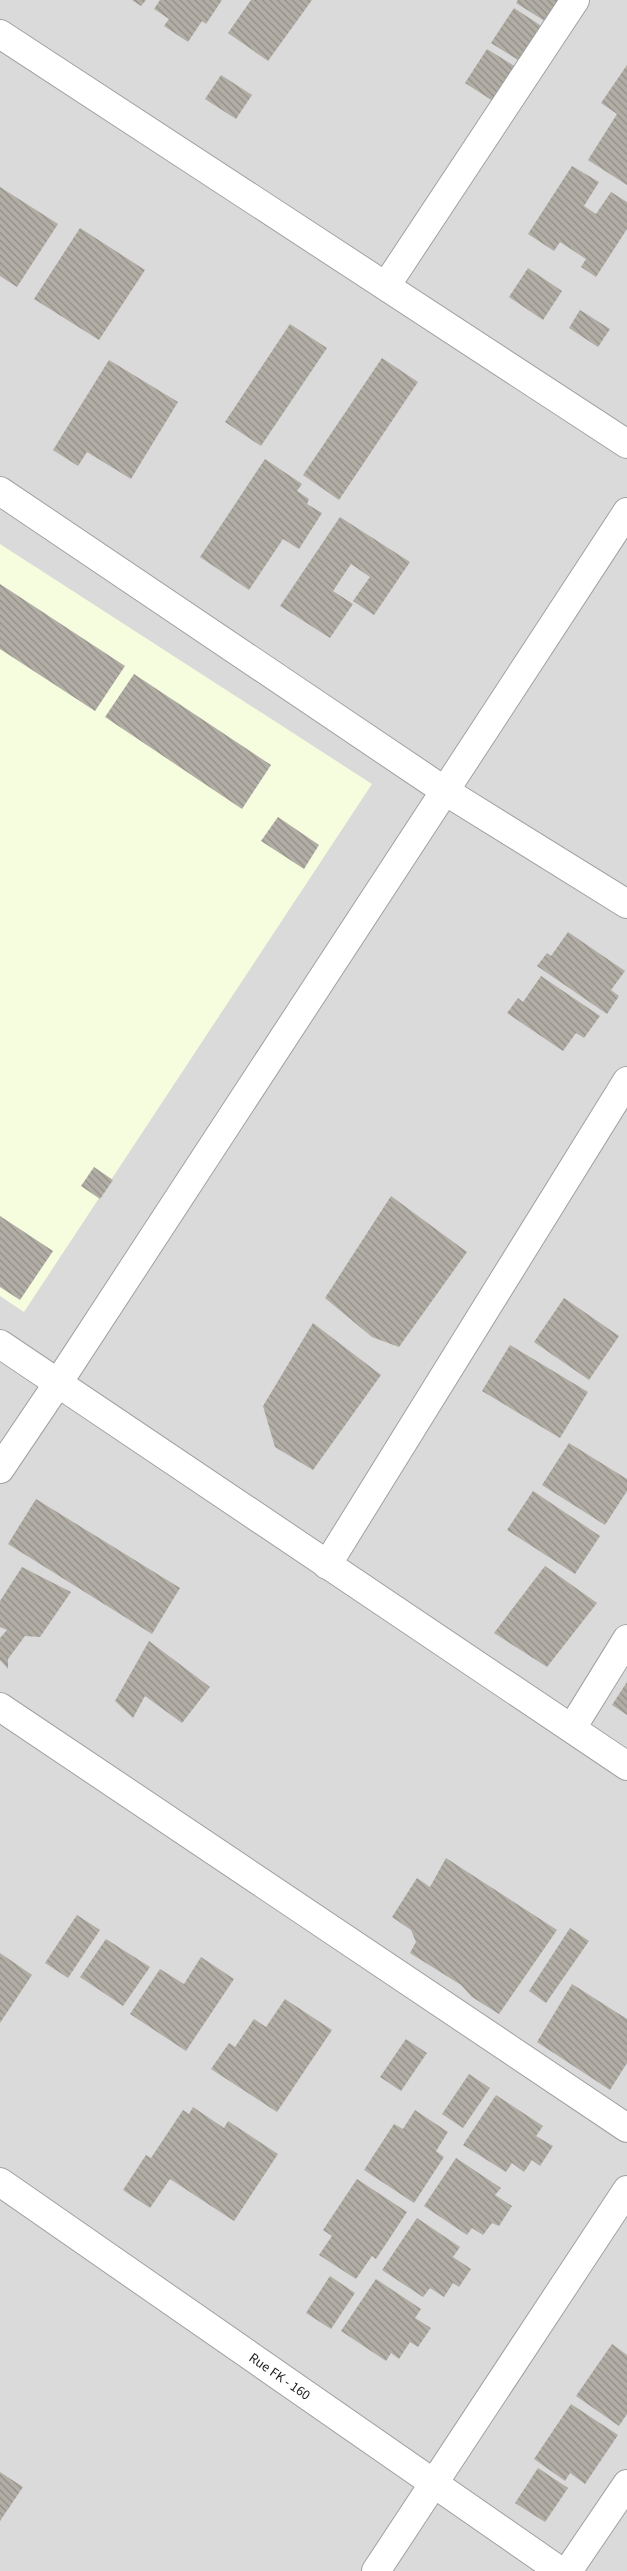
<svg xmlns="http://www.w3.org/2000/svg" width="627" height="2571" viewBox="0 0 627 2571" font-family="'Source Sans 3',sans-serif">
<defs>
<pattern id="building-back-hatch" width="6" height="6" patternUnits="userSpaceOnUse" patternTransform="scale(1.25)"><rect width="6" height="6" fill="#b2aea6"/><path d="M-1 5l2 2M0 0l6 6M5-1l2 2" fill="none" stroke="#908d87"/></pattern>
</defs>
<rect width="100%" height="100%" fill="#edece3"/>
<rect fill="#dbdada" x="0" y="0" width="627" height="2571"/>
<path fill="#f6fcde" d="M0 544 372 784 24 1312 0 1296Z"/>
<g fill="url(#building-back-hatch)">
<path d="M132 0H146L141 6Z"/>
<path d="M160 0H222L206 24 202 21 188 42 164 26 169 19 154 9Z"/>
<path d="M251 0H312L268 61 228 33Z"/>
<path d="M518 0H564L548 23 516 3Z"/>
<path d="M514 8 546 29 523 63 491 43Z"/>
<path d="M487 49 516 67 493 101 465 83Z"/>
<path d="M627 65V185L588 160 617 114 601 103Z"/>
<path d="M221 75 252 95 236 119 205 99Z"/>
<path d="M572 166 599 182 584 206 596 214 611 192 627 202V229L596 277 581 267 586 259 560 242 554 251 528 234Z"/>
<path d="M0 187 58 224 17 287 0 276Z"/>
<path d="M80 228 145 270 99 340 34 299Z"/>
<path d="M528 268 562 291 543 320 509 297Z"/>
<path d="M580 310 610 329 598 347 569 328Z"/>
<path d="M290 324 327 348 261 446 225 422Z"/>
<path d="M382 358 418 382 339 500 303 475Z"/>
<path d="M109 360 178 402 131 479 87 452 78 466 53 450Z"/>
<path d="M265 459 302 484 297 491 309 499 307 504 322 513 299 549 283 539 249 590 200 557Z"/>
<path d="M340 517 410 562 374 615 353 601 370 577 351 564 333 591 353 604 330 638 280 606Z"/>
<path d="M0 584 125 666 95 711 0 649Z"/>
<path d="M134 674 271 765 242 809 105 717Z"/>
<path d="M278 817 319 845 304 869 261 841Z"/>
<path d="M568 932 625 971 611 990 619 996 607 1014 537 966 547 953 551 956Z"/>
<path d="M541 976 600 1016 584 1038 576 1033 563 1051 507 1013 518 998 523 1002Z"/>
<path d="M94 1167 113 1180 100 1199 81 1186Z"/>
<path d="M391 1196 467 1252 399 1347 372 1337 325 1298Z"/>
<path d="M0 1216 53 1251 20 1300 0 1287Z"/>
<path d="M564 1298 619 1336 589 1380 534 1342Z"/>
<path d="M313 1323 381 1375 313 1470 275 1447 263 1406Z"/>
<path d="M510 1345 588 1392 560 1438 482 1391Z"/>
<path d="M569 1443 627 1479V1491L605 1525 542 1485Z"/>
<path d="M533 1491 600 1536 575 1574 507 1530Z"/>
<path d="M36 1499 180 1588 152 1634 8 1544Z"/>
<path d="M545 1566 597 1603 547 1667 494 1633Z"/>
<path d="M22 1567 71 1592 40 1637 25 1636 8 1659V1669L0 1660V1638L7 1630 0 1627V1601Z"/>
<path d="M149 1641 210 1687 182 1723 145 1696 133 1718 115 1701Z"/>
<path d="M627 1682V1715L612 1705Z"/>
<path d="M446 1858 557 1930 499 2014 472 1997 461 1985 410 1953 416 1942 411 1930 392 1917 417 1878 430 1887Z"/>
<path d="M77 1915 100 1930 68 1978 45 1963Z"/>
<path d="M570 1928 589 1941 546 2003 529 1991Z"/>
<path d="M106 1939 150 1967 123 2006 80 1977Z"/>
<path d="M0 1953 32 1975 0 2023Z"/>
<path d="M201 1957 234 1979 186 2051 130 2014 160 1969 184 1984Z"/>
<path d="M572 1984 627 2019V2063L610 2090 537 2042Z"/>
<path d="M285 1999 332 2030 277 2112 211 2069 229 2043 235 2047 254 2019 266 2027Z"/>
<path d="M406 2039 427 2053 401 2091 380 2077Z"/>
<path d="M469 2074 490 2088 463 2128 442 2114Z"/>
<path d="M496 2095 543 2126 536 2136 553 2146 540 2166 532 2160 524 2172 512 2163 506 2172 463 2145Z"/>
<path d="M193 2107 224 2128 228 2121 278 2154 234 2221 170 2179 150 2208 123 2190 146 2155 151 2158 183 2110 189 2114Z"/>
<path d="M415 2110 448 2132 436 2151 444 2157 414 2203 364 2170 394 2124 403 2129Z"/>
<path d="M456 2158 501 2188 495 2195 512 2206 499 2226 492 2223 483 2235 472 2228 467 2235 424 2206Z"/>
<path d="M357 2179 407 2212 376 2259 372 2256 356 2279 319 2255 332 2236 323 2230Z"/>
<path d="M417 2218 460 2247 453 2257 471 2269 459 2287 453 2283 444 2297 430 2288 423 2297 382 2270Z"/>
<path d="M330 2276 355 2293 331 2329 306 2313Z"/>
<path d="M376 2279 421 2309 415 2318 431 2328 418 2347 410 2342 399 2359 391 2353 386 2361 341 2331Z"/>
<path d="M612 2344 627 2355V2414L619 2426 576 2396Z"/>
<path d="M571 2404 618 2435 585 2484 570 2473 565 2481 534 2459Z"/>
<path d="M538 2468 568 2488 545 2522 515 2503Z"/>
<path d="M0 2472 23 2487 0 2521Z"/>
</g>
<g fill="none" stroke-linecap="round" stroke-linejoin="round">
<g stroke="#a1a1a1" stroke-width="30">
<g id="minor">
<path d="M0 34 627 444"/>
<path d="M386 286 575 0"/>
<path d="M0 491 445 791 627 904"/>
<path d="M0 1344 627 1766"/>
<path d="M0 1469 58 1383 627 512"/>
<path d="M327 1565 627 1081"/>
<path d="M0 1707 627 2128"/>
<path d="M572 1728 627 1639"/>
<path d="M0 2182 560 2571"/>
<path d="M376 2571 627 2190"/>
<path d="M568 2571 627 2484"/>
</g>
</g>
<use href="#minor" stroke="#fff" stroke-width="28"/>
</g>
<g text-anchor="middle" stroke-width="5" stroke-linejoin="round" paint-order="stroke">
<g font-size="14" fill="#1d1d1d" stroke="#fff">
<text transform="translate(280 2376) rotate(35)" y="5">Rue FK - 160</text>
</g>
</g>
</svg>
